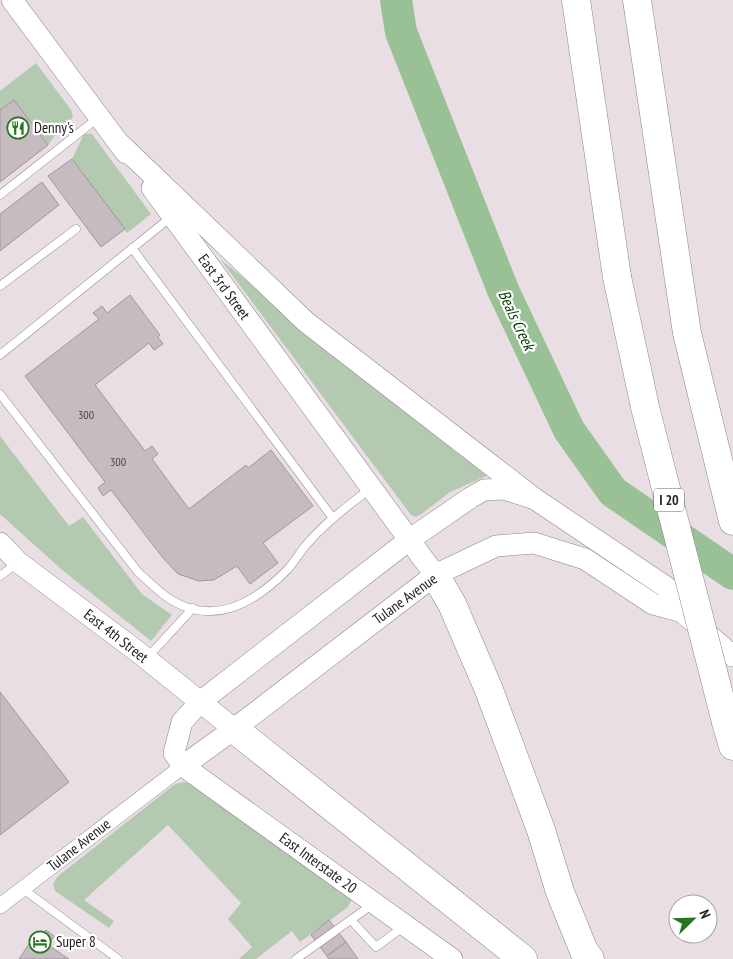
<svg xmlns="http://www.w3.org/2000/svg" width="733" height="959" viewBox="0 0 733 959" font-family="'PT Sans Narrow',sans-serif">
<rect width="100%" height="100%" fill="#e9dee4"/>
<g fill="#b3cab0">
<path d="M36 63 71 110 73 116 65 130 61 127 48 145 14 100 0 110V91Z"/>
<path d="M84 134H92L151 214 127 233 72 159Z"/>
<path d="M220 259 489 475 450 492 420 515 415 517 411 515Z"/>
<path d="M0 436 69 526 83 517 142 594 172 615 151 641 61 569 0 514Z"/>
<path d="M184 782 191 784 352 899 348 907 300 942 292 931 256 959H239L252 947 228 919 241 903 168 825 84 900 114 921 109 928 55 891 53 884 57 877 175 784Z"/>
</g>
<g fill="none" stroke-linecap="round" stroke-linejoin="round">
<path stroke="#9ac096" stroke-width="32" d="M396 0 401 32 503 290 569 430 613 492 733 574"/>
</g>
<g fill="#c5bbc1" stroke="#a1979d">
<path d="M14 100 48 145 0 182V110Z"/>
<path d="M72 159 125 229 101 247 48 176Z"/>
<path d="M42 182 59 205 0 251V214Z"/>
<path d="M130 295 160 335 158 337 163 344 154 350 149 343 95 385 145 451 152 446 158 454 152 459 189 509 246 465 248 468 271 450 313 506 263 543 278 563 250 584 237 566 214 580 199 581 178 574 163 558 111 490 103 496 98 488 105 482 25 376 99 319 93 313 102 306 107 313Z"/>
<path d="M0 692 69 782 0 835Z"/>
<path d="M329 920 346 942 327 956 311 935Z"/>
<path d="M46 930 54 936 48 945 69 959H19L35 935 40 939Z"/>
<path d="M346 942 358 959H329L327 956Z"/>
</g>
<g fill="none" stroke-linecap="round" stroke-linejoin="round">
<g stroke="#8e848a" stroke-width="9">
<g id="lane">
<path d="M0 195 98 118"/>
<path d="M132 248 332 517"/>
<path d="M0 286 76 229"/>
<path d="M0 355 171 217"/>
<path d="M0 394 138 572C147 580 155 588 164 595 210 629 254 604 288 569 295 561 300 552 307 544 325 523 347 506 370 489"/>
<path d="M0 576 16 564"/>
<path d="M147 658 193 608"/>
<path d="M23 889 118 959"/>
<path d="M351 920 376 947 403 927"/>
<path d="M296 959 373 904"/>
</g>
</g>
<g stroke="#8e848a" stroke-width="16">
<path id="street" d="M0 906 183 766"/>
</g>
<g stroke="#8e848a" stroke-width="22">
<g id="secondary">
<path d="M12 0 126 153"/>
<path d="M118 142 306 322 535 499 669 589 682 612 733 656"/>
<path d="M152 188 435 575"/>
<path d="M0 543 18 562 138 652 234 729"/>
<path d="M183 766 234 729 435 575 496 546 534 543 585 559 653 604 682 612"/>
<path d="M452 959 183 766 174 753 182 722 200 702 409 540 470 498 484 490 504 489 535 499"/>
</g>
</g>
<g stroke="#8e848a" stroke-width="29">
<g id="highway">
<path d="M576 0 617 277"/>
<path d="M637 0 687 333 733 521"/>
<path d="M435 575 452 604 489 690 541 830 560 892 584 951 590 959"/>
<path d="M726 722 733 746"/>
<path d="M234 729 523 959"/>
</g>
</g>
<use href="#lane" stroke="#fff" stroke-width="8"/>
<use href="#street" stroke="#fff" stroke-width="15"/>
<use href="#secondary" stroke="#fff" stroke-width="21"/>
<use href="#highway" stroke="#fff" stroke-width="28"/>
<g stroke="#8e848a" stroke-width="29" stroke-linecap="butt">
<path id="highway-bridge" d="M617 277 645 407 726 722"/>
</g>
<use href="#highway-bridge" stroke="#fff" stroke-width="28"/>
</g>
<defs>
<g id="restaurant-ring" transform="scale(1.125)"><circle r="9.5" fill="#fff" stroke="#257620" stroke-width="1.5"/><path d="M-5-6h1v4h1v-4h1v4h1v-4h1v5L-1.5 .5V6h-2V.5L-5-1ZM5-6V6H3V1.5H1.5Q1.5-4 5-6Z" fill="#257620"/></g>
<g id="hotel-ring" transform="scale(1.125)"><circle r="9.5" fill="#fff" stroke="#257620" stroke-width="1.5"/><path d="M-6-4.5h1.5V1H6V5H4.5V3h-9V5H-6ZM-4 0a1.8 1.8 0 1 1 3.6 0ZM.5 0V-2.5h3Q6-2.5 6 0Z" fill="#257620"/></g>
</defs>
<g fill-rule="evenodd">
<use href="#restaurant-ring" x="18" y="128"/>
<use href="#hotel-ring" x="40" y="942"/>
</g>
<g text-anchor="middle" stroke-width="4.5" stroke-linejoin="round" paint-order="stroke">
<g font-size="12" fill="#4c474a">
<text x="86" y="419">300</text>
<text x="118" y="466">300</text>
</g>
<rect fill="#fff" stroke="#666365" stroke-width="1" x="654" y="488.5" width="30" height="23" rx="4"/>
<g font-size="14" font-weight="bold" fill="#242023">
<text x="669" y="505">I 20</text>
</g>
<g font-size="15" fill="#242023" stroke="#fff" text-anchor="start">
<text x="34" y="133">Denny's</text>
<text x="56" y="947">Super 8</text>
</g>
<g font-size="15" fill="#242023" stroke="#fff">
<text transform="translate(224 287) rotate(54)" y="5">East 3rd Street</text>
<text transform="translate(405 599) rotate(-36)" y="5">Tulane Avenue</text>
<text transform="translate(116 636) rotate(38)" y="5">East 4th Street</text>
<text transform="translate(79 845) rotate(-38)" y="5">Tulane Avenue</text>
<text transform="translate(318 863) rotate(36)" y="5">East Interstate 20</text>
</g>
<g font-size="16" font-style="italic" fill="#013900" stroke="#fff">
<text transform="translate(517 320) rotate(65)" y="6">Beals Creek</text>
</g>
</g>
<g transform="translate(693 919) rotate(67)"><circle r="24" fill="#ffffff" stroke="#a7a6a7"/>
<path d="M0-4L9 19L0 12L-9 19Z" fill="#257620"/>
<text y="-8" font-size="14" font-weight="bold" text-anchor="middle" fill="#242023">N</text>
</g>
</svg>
